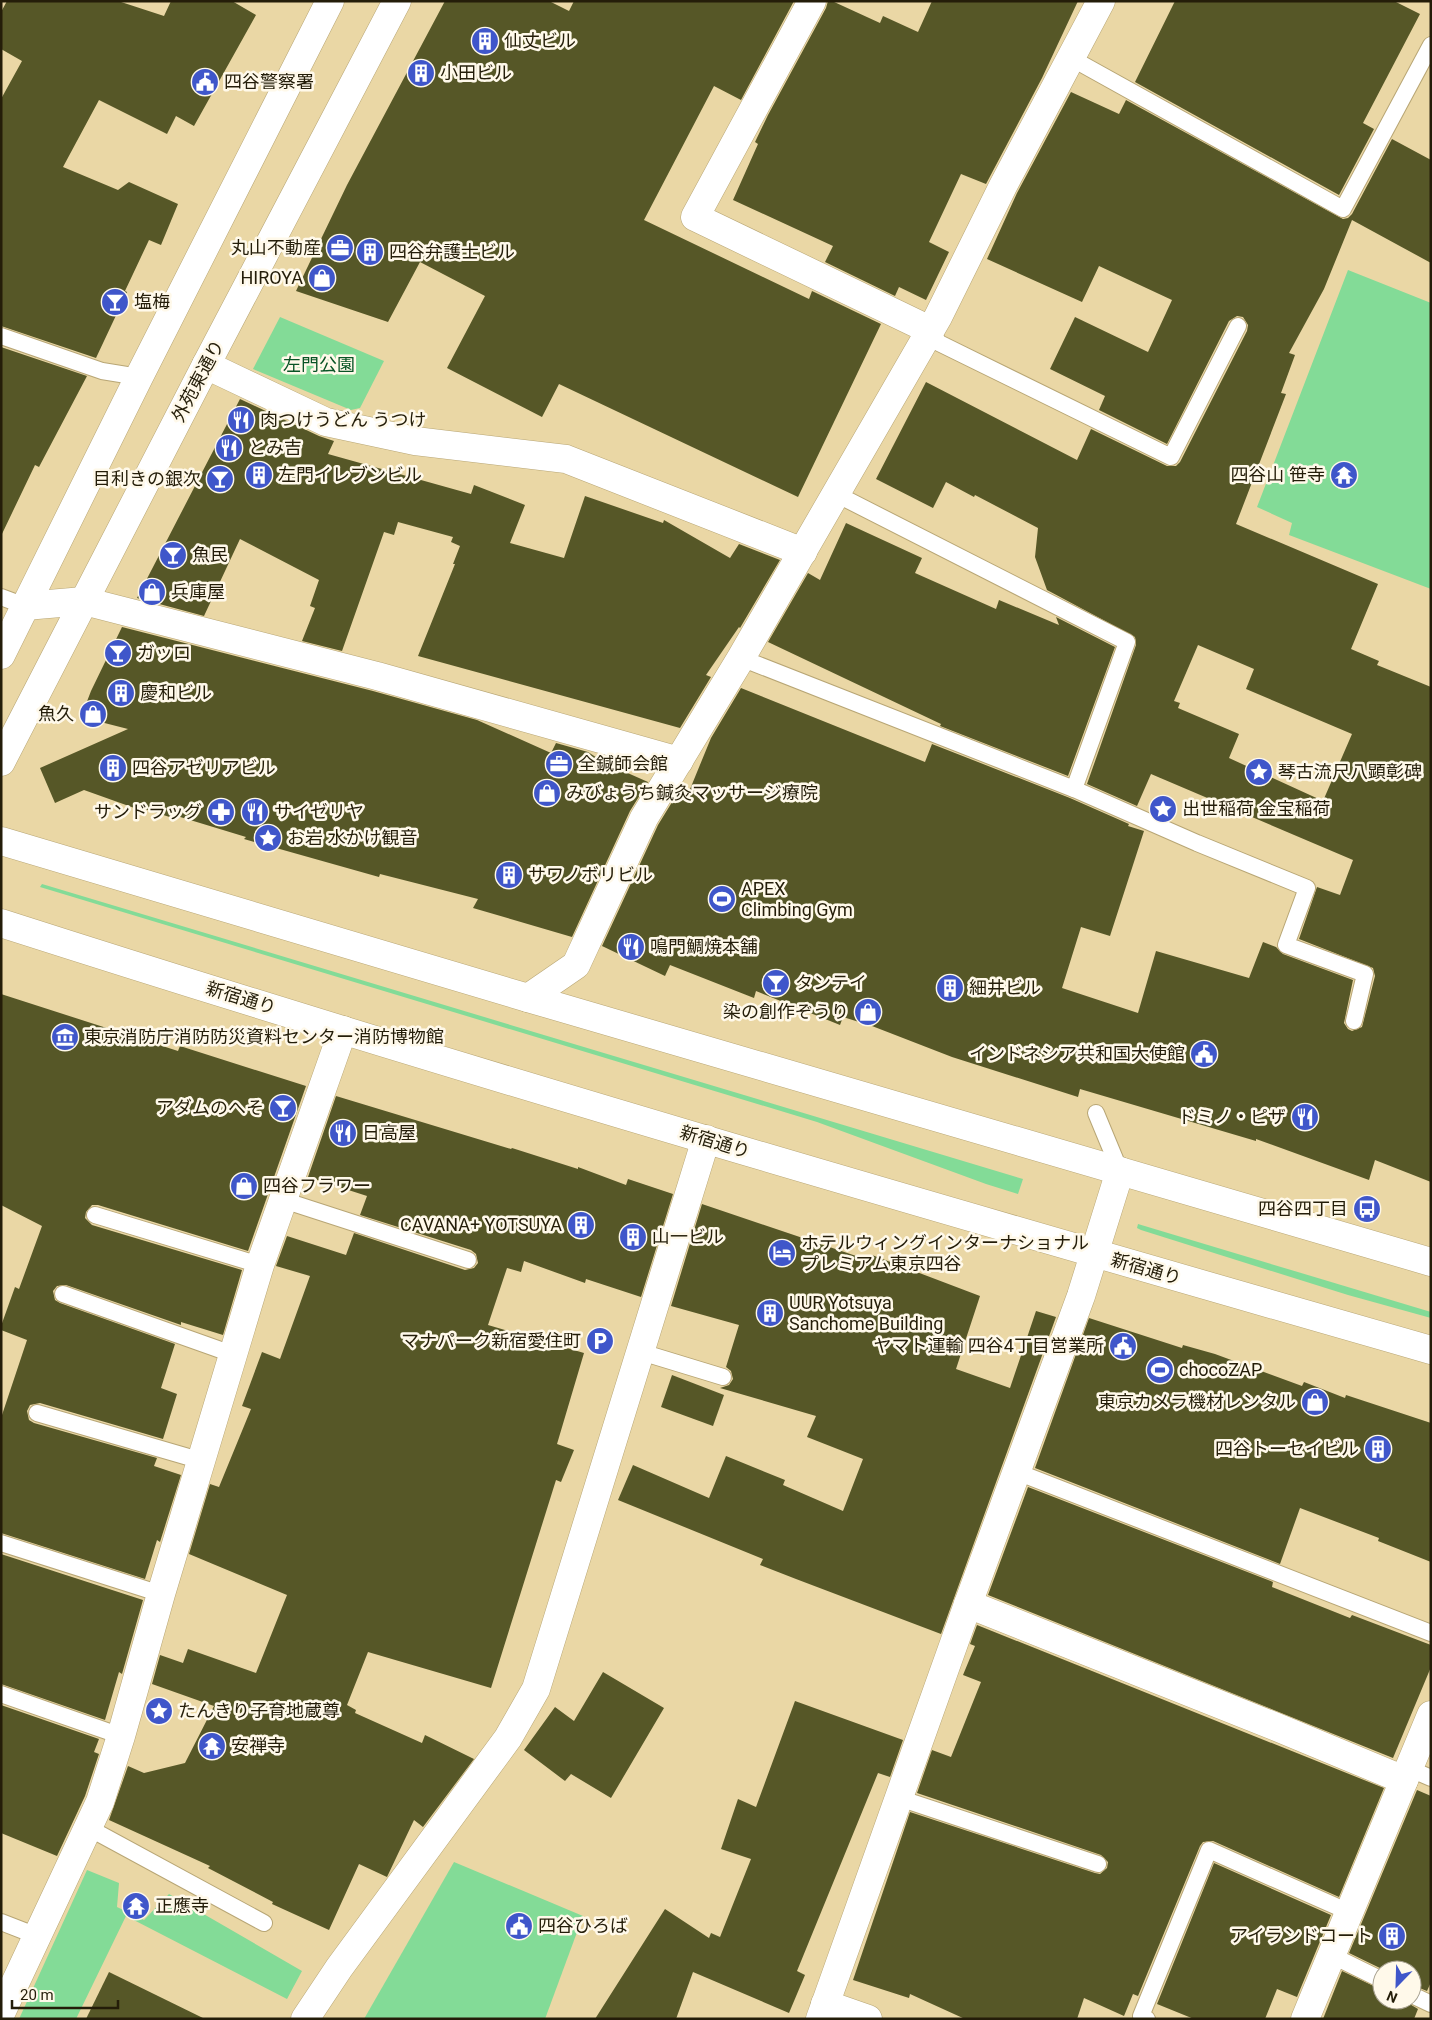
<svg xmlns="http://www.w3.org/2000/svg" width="1432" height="2020" viewBox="0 0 1432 2020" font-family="Roboto,'Noto Sans JP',sans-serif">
<rect width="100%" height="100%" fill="#ead7a5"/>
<g fill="#83db97">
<path d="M1348 270 1431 303V589L1289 535 1292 523 1257 507Z"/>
<path d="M280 317 384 361 360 408 351 410 253 369Z"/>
<path d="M42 884 1023 1179 1018 1194 986 1184 817 1122 40 887Z"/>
<path d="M1138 1224 1431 1312V1318L1348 1295 1141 1230 1137 1228Z"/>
<path d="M454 1862 583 1916 545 2019H364Z"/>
<path d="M87 1870 119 1883 117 1907 144 1920 169 1894 302 1971 287 1999 126 1916 76 2019H19Z"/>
</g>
<g fill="#565727" fill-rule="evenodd">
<path d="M7 1H118L164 16 171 1H232L256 15 194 126 176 116 167 134 99 100 63 167 118 190 129 182 178 204 161 245 149 240 125 291 127 292 96 358 1 326V99L22 61 1 49V12Z"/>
<path d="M445 1H549L569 11 574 1H794L741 100 714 86 644 220 809 299 812 291 881 324 798 497 559 384 542 417 447 368 485 296 420 262 388 322 296 291 347 185Z"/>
<path d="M828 1H832L880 23 883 16 918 32 932 1H1078L1042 78 986 184 961 174 929 242 949 252 926 300 899 287 895 296 825 262 833 246 733 200 758 144 755 142 768 115 826 8Z"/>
<path d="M1175 1H1394L1420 14 1363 123 1374 129 1339 195 1135 82Z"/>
<path d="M1071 92 1119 114 1126 100 1343 219 1348 218 1352 214 1392 139 1431 160V263L1352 220 1324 289 1289 353 1295 355 1281 393 1286 394 1236 524 1378 584 1351 649 1379 661 1377 665 1431 687V1182L1375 1160 1369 1180 1256 1139V1141L1080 1089 1078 1097 952 1057 872 1026 843 1017 840 1025 756 991 754 998 670 965 665 976 602 946 658 825 677 794 686 799 711 738 741 688 925 762 932 744 1070 798 1129 824 1128 826 1144 831 1110 936 1081 927 1062 988 1138 1013 1156 951 1249 978 1263 942 1276 947 1283 954 1353 980 1344 1023 1348 1029 1352 1031 1362 1027 1375 976 1373 968 1299 939 1317 887 1340 895 1353 860 1151 774 1137 806 1087 784 1136 645 1135 637 1047 590 1035 557 1038 528 975 495 974 497 946 482 933 508 876 479 926 382 1077 460 1091 429 1167 466H1176L1180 462 1247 331 1248 325 1243 317 1237 316 1229 321 1167 444 1099 410 1105 396 1050 369 1075 317 1148 352 1172 300 1099 266 1082 302 987 259 1017 193ZM1198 645 1254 669 1246 689 1352 734 1323 801 1229 758 1239 734 1178 708 1180 703 1174 701Z"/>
<path d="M1 347 87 376 39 467 35 465 1 536Z"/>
<path d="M240 399 319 436 334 441 328 454 471 494 474 485 525 505 510 543 564 558 585 496 663 523 664 520 730 558 739 544 780 560 740 628 739 627 706 675 711 677 680 728 418 656 455 564H453L460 546 451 542 453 537 398 522 394 535 384 532 342 651 302 641 315 608 310 606 319 580 240 539 204 616 137 598Z"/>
<path d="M846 523 922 558 915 573 996 609 999 600 1059 625 1056 617 1115 647 1068 776 940 726 941 724 768 642 808 573 820 580Z"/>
<path d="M122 627 373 691 477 720 551 753 556 743 588 752 605 763 648 782 630 811 572 937 473 908 478 899 380 874 379 877 244 839 246 837 177 816 176 819 141 808 140 810 84 790 55 803 40 768 128 729 81 717 91 691Z"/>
<path d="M1 994 178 1051 180 1046 306 1086 248 1251 98 1205H92L86 1212 85 1218 92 1225 242 1270 223 1335 181 1322V1325L66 1285 57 1286 53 1291 55 1300 60 1303 175 1344 161 1388 177 1394 163 1439 40 1403 30 1405 27 1411 29 1420 34 1423 157 1458 154 1466 181 1475 160 1542 157 1540 145 1579 1 1533V1418L27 1340 1 1330V1326L15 1287 19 1289 42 1226 1 1205Z"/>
<path d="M336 1096 511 1149 512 1148 578 1169V1167L626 1185 628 1179 673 1194 641 1297 586 1279 585 1283 524 1261 521 1272 507 1268 488 1325 584 1353 557 1444 574 1450 561 1482 556 1480 491 1688 368 1652 347 1705 356 1710 355 1713 422 1743 425 1735 474 1759 423 1827 414 1820 387 1877 359 1864 329 1930 272 1904 273 1902 208 1868 210 1866 109 1820 128 1766 144 1773 185 1763 214 1706 152 1684 160 1655 183 1663 188 1649 256 1673 287 1595 189 1554 210 1484 219 1487 251 1409 242 1406 262 1352 280 1359 310 1276 276 1266 287 1236 346 1255 354 1233 465 1270 474 1268 478 1263 476 1254 471 1250 360 1215 367 1196 308 1177Z"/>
<path d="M702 1204 871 1261 872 1255 980 1296 956 1369 1010 1388 1036 1311 1056 1317 941 1634 796 1579 760 1565 763 1559 618 1500 633 1465 709 1498 726 1456 785 1480 783 1485 843 1511 863 1459 807 1437 816 1416 720 1388 729 1385 733 1379 731 1371 726 1367 739 1325 671 1306Z"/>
<path d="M1089 1318 1182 1348 1183 1345 1215 1354 1302 1386 1304 1382 1345 1398 1346 1395 1431 1423V1562L1378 1541 1379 1538 1300 1508 1280 1564 1035 1468Z"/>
<path d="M672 1375 724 1395 713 1426 661 1407Z"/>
<path d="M1028 1487 1273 1582 1272 1587 1350 1618 1352 1615 1431 1645V1667L1393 1758 988 1595Z"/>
<path d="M1 1554 143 1600 122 1674 119 1672 105 1720 1 1684Z"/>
<path d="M977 1625 1384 1788 1339 1897 1213 1841 1203 1842 1200 1846 1138 1996 1133 1994 1124 2016 1084 1998 1077 2019H965L910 1994 909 1998 853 1980 910 1812 1095 1873 1100 1874 1107 1868 1108 1862 1101 1855 917 1793 932 1750 951 1757 981 1682 963 1675 975 1646 970 1644Z"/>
<path d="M603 1672 664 1708 611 1798 571 1774 565 1781 524 1750 555 1707 574 1721Z"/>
<path d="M795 1701 903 1740 890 1777 878 1773 797 1971 805 1975 789 2013 693 1972 676 2019H595L665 1909 709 1938 711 1933 720 1937 751 1859 721 1849 738 1799 756 1807Z"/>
<path d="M1 1705 99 1739 94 1752 99 1754 85 1796 57 1856 1 1833Z"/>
<path d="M1417 1790 1431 1796V1982L1427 1991 1412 1985V1970H1384L1349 1953Z"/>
<path d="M1214 1863 1331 1915 1297 1997 1277 1989 1265 2019H1194L1157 2004Z"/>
<path d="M1342 1971 1382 1990V2000H1403L1418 2009 1414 2019H1323Z"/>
<path d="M109 1972 205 2019H86Z"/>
</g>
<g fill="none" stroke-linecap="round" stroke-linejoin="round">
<g stroke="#b8a675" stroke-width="18">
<g id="service">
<path d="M1071 58 1343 209 1431 45"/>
<path d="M930 330 939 343 1171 457 1238 326"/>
<path d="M1 336 102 371 139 377"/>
<path d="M836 494 1127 642 1074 789"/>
<path d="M1 597 25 606"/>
<path d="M741 658 1074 789 1197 843 1307 888 1286 945 1365 974 1354 1021"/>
<path d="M1096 1113 1120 1171"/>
<path d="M283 1200 468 1260"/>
<path d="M95 1215 260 1265"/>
<path d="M63 1294 232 1354"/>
<path d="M641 1352 723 1377"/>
<path d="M37 1413 202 1461"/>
<path d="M1017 1472 1431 1633"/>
<path d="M1 1543 161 1594"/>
<path d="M1 1694 121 1736"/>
<path d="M1408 1768 1431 1778"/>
<path d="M899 1798 1098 1864"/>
<path d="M87 1827 264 1923"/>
<path d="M1 1922 37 1936"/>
<path d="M1331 1955 1382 1980"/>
<path d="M1412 1995 1431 2004"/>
<path d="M1147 2019 1141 2016 1209 1850 1349 1912"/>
</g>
</g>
<g stroke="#b8a675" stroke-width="29">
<g id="minor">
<path d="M812 1 695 217 930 330"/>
<path d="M206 365 326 422 415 441 566 459 803 552"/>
<path d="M84 601 377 676 679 761"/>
<path d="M528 998 576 965 644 818 741 658 938 317 1003 186 1101 1"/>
<path d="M968 1604 1279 1728 1404 1780"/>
<path d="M825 2004 868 2019"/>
<path d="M1 2013 100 1802 121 1736 161 1594 260 1265 343 1030"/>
<path d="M305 2019 339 1968 508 1738 536 1689 706 1139"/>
<path d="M820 2019 968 1604 1081 1296 1120 1171"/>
<path d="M1305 2019 1431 1715"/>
</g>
</g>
<g stroke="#b8a675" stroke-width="29">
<g id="primary">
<path d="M25 606 84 601"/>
<path d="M1 655 139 377 330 1"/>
<path d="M1 762 206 365 397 1"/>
</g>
</g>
<g stroke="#b8a675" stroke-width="29">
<g id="trunk">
<path d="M1 841 528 998 1431 1262"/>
<path d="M1 923C475 1075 953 1213 1431 1350"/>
</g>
</g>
<use href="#service" stroke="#fff" stroke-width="16"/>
<use href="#minor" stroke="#fff" stroke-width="28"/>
<use href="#primary" stroke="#fff" stroke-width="28"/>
<use href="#trunk" stroke="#fff" stroke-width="28"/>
</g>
<defs>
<g id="building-disc" transform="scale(1.4375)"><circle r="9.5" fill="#3f56ca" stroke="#fff9ea"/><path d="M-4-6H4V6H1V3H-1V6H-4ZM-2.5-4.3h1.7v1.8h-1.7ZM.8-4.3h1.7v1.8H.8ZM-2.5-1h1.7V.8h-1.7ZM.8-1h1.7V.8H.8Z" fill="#fff"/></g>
<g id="civic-disc" transform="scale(1.4375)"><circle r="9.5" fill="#3f56ca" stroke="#fff9ea"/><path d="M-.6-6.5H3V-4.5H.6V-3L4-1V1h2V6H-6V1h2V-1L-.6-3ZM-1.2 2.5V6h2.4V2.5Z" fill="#fff"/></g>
<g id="office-disc" transform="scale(1.4375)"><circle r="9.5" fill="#3f56ca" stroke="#fff9ea"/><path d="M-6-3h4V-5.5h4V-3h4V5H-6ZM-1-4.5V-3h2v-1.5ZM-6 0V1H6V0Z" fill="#fff"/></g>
<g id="shop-disc" transform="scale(1.4375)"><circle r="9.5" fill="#3f56ca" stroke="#fff9ea"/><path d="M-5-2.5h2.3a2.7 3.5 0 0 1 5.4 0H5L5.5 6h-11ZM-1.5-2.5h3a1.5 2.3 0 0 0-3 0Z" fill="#fff"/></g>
<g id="bar-disc" transform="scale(1.4375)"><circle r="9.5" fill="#3f56ca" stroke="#fff9ea"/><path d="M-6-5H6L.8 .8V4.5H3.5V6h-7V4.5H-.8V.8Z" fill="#fff"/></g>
<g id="restaurant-disc" transform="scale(1.4375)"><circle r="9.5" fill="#3f56ca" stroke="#fff9ea"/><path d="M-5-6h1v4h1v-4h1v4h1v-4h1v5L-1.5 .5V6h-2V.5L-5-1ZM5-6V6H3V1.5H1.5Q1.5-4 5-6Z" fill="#fff"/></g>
<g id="temple-disc" transform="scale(1.4375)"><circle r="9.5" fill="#3f56ca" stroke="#fff9ea"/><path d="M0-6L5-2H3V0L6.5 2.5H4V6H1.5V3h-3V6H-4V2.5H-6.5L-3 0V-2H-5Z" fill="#fff"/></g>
<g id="sight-disc" transform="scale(1.4375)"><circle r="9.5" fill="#3f56ca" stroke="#fff9ea"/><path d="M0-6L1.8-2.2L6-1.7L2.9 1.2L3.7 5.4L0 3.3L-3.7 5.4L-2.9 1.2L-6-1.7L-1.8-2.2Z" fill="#fff"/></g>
<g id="pharmacy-disc" transform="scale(1.4375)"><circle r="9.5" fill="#3f56ca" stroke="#fff9ea"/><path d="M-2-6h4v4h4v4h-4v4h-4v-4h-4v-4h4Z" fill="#fff"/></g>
<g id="stadium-disc" transform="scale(1.4375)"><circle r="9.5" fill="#3f56ca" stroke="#fff9ea"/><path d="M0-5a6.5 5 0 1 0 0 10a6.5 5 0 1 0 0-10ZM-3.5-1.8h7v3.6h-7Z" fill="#fff"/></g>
<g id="museum-disc" transform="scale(1.4375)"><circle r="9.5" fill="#3f56ca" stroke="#fff9ea"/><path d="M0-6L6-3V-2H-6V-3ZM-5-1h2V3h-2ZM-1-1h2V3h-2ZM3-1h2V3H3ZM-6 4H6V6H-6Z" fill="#fff"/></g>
<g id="bus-disc" transform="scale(1.4375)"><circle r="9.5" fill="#3f56ca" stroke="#fff9ea"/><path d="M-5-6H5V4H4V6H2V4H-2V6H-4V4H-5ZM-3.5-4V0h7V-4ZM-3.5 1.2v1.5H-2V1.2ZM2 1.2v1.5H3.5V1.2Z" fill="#fff"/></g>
<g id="hotel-disc" transform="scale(1.4375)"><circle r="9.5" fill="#3f56ca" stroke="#fff9ea"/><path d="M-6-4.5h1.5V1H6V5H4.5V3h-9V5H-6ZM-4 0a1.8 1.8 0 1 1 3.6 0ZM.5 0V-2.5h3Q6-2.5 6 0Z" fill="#fff"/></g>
<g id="parking-disc" transform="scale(1.4375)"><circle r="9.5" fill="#3f56ca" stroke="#fff9ea"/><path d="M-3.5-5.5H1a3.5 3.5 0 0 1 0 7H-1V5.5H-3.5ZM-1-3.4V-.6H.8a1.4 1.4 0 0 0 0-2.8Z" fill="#fff"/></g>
</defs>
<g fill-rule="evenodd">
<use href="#building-disc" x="485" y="41"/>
<use href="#building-disc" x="421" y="73"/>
<use href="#civic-disc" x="205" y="82"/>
<use href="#office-disc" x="340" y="248"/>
<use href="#building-disc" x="370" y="252"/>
<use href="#shop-disc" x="322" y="278"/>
<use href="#bar-disc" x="115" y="302"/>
<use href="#restaurant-disc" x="241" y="420"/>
<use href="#restaurant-disc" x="229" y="448"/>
<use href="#building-disc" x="259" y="475"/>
<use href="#temple-disc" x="1344" y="475"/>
<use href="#bar-disc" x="220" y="479"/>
<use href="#bar-disc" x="173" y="555"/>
<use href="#shop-disc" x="152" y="592"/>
<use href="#bar-disc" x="118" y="653"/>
<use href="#building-disc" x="121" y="693"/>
<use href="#shop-disc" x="93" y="714"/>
<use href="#office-disc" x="559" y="764"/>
<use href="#building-disc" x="113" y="768"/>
<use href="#sight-disc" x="1259" y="772"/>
<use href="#shop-disc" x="547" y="793"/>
<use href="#sight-disc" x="1163" y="809"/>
<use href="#pharmacy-disc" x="221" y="812"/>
<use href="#restaurant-disc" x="255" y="812"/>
<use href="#sight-disc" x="268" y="838"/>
<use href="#building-disc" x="509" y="875"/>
<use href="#stadium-disc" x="722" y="899"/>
<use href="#restaurant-disc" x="631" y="947"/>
<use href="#bar-disc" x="776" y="983"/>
<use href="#building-disc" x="950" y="988"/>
<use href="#shop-disc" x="868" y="1012"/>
<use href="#museum-disc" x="65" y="1037"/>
<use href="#civic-disc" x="1204" y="1054"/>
<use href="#bar-disc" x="283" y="1108"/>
<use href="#restaurant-disc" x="1305" y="1117"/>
<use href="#restaurant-disc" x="343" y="1133"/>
<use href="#shop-disc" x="244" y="1186"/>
<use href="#bus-disc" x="1367" y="1209"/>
<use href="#building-disc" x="581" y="1225"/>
<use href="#building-disc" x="633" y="1237"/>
<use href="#hotel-disc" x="782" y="1253"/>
<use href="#building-disc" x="770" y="1313"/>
<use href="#parking-disc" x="600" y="1341"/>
<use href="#civic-disc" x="1123" y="1346"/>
<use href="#stadium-disc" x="1160" y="1370"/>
<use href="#shop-disc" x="1315" y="1402"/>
<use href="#building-disc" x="1378" y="1449"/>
<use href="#sight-disc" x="159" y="1711"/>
<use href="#temple-disc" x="212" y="1746"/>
<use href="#temple-disc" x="136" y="1906"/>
<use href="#civic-disc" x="519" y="1926"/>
<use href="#building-disc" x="1392" y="1936"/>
</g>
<g text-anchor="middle" stroke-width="5" stroke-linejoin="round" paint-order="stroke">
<g font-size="18" fill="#241d09" stroke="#fff9ea" text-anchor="start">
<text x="504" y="47">仙丈ビル</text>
<text x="440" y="79">小田ビル</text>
<text x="224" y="88">四谷警察署</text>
<text x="321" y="254" text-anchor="end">丸山不動産</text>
<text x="389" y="258">四谷弁護士ビル</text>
<text x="303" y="284" text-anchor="end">HIROYA</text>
<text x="134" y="308">塩梅</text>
<text x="260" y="426">肉つけうどん うつけ</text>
<text x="248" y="454">とみ吉</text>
<text x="278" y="481">左門イレブンビル</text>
<text x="1325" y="481" text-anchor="end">四谷山 笹寺</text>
<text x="201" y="485" text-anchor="end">目利きの銀次</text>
<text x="192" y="561">魚民</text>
<text x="171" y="598">兵庫屋</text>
<text x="137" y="659">ガッロ</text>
<text x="140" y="699">慶和ビル</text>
<text x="74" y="720" text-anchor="end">魚久</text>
<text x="578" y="770">全鍼師会館</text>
<text x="132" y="774">四谷アゼリアビル</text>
<text x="1278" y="778">琴古流尺八顕彰碑</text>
<text x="566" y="799">みびょうち鍼灸マッサージ療院</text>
<text x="1182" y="815">出世稲荷 金宝稲荷</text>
<text x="202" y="818" text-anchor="end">サンドラッグ</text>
<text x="274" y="818">サイゼリヤ</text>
<text x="287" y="844">お岩 水かけ観音</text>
<text x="528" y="881">サワノボリビル</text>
<text x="741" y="895">APEX<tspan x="741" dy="21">Climbing Gym</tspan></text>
<text x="650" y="953">鳴門鯛焼本舗</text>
<text x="795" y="989">タンテイ</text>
<text x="969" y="994">細井ビル</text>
<text x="849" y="1018" text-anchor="end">染の創作ぞうり</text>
<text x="84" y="1043">東京消防庁消防防災資料センター消防博物館</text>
<text x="1185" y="1060" text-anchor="end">インドネシア共和国大使館</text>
<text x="264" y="1114" text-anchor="end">アダムのへそ</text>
<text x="1286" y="1123" text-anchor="end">ドミノ・ピザ</text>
<text x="362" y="1139">日高屋</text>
<text x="263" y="1192">四谷フラワー</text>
<text x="1348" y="1215" text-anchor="end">四谷四丁目</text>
<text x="562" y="1231" text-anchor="end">CAVANA+ YOTSUYA</text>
<text x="652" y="1243">山一ビル</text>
<text x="801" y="1249">ホテルウィングインターナショナル<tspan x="801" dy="21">プレミアム東京四谷</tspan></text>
<text x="789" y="1309">UUR Yotsuya<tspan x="789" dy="21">Sanchome Building</tspan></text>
<text x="581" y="1347" text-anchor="end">マナパーク新宿愛住町</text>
<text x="1104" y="1352" text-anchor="end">ヤマト運輸 四谷4丁目営業所</text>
<text x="1179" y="1376">chocoZAP</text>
<text x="1296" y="1408" text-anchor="end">東京カメラ機材レンタル</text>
<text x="1359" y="1455" text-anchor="end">四谷トーセイビル</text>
<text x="178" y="1717">たんきり子育地蔵尊</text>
<text x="231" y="1752">安禅寺</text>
<text x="155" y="1912">正應寺</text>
<text x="538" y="1932">四谷ひろば</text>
<text x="1373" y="1942" text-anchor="end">アイランドコート</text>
</g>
<g font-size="18" fill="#085425" stroke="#fff9ea">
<text x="319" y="371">左門公園</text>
</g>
<g font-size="18" fill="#241d09" stroke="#fff9ea">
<text transform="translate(198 381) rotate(-62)" y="6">外苑東通り</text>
<text transform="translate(241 998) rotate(17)" y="6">新宿通り</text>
<text transform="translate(715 1142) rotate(17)" y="6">新宿通り</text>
<text transform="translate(1146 1269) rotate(16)" y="6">新宿通り</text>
</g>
</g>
<rect width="1432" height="2020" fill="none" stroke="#241d09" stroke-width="5"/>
<g transform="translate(1397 1985) rotate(203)"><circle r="24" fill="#fff9ea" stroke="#a7a190"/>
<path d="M0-4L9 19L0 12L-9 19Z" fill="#3f56ca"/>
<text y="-8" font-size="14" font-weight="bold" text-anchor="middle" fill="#241d09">N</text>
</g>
<path d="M12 2000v8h106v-8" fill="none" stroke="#241d09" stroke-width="2.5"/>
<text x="20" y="2000" font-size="15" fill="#241d09" stroke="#fff9ea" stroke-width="4" paint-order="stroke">20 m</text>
</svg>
